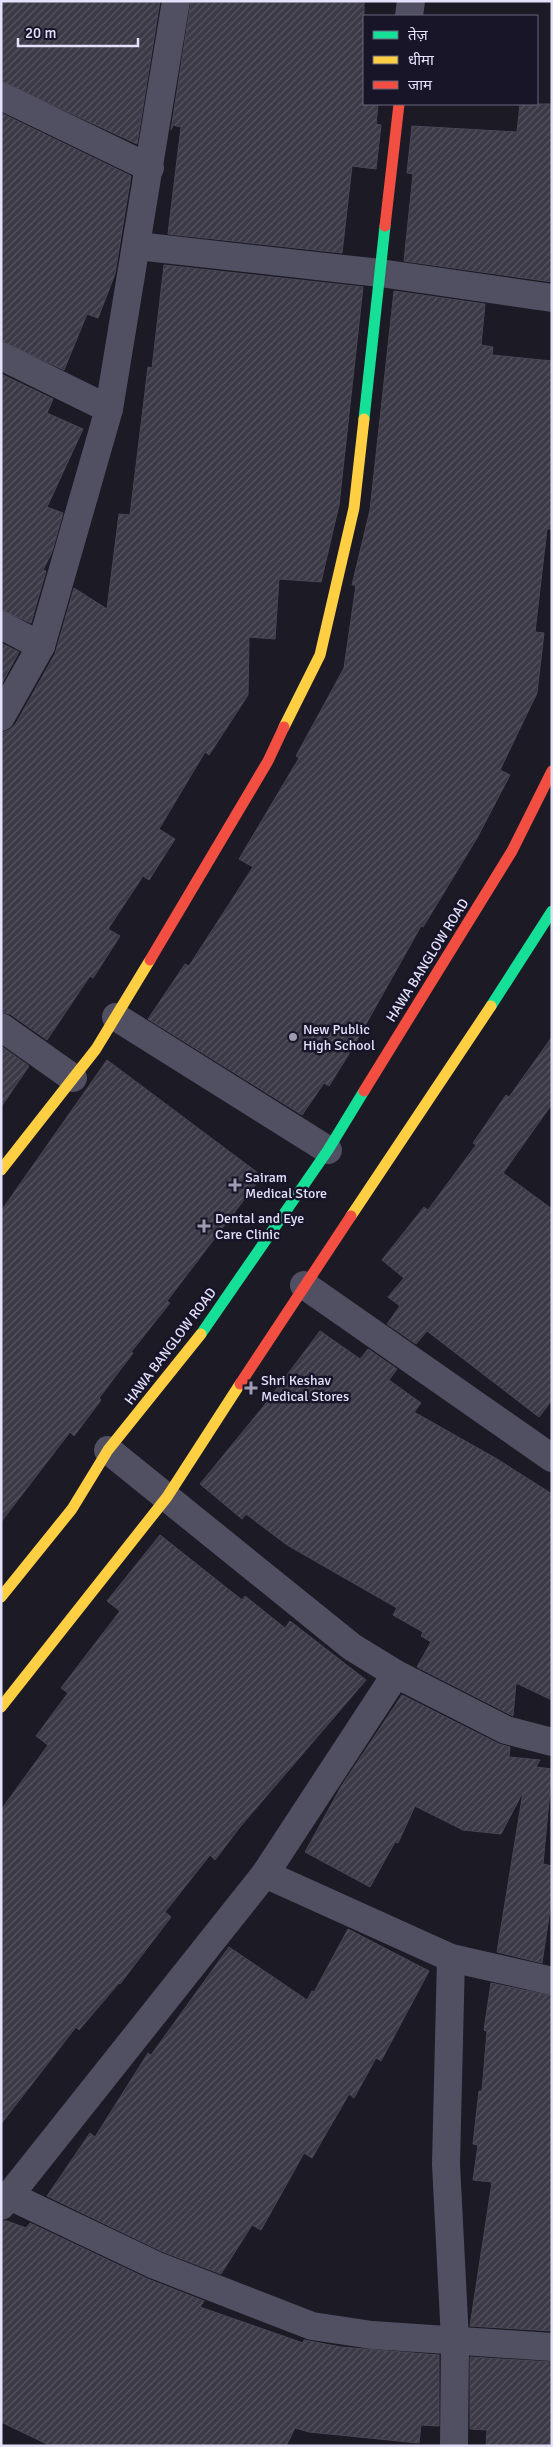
<svg xmlns="http://www.w3.org/2000/svg" width="553" height="2447" viewBox="0 0 553 2447" font-family="Signika,'Noto Sans Devanagari',sans-serif">
<defs>
<pattern id="building-hatch" width="6" height="6" patternUnits="userSpaceOnUse" patternTransform="scale(1.25)"><rect width="6" height="6" fill="#3b3945"/><path d="M-1 1l2-2M0 6l6-6M5 7l2-2" fill="none" stroke="#575561"/></pattern>
</defs>
<rect width="100%" height="100%" fill="#1c1a24"/>
<g fill="url(#building-hatch)" stroke="#494656">
<path d="M1 1H160L137 144 1 81Z"/>
<path d="M191 1H364V104H378L376 124 381 125 376 169 352 166 342 253 168 234 181 127 173 125 171 130Z"/>
<path d="M520 104H552V282L404 261 413 174 407 173 412 126 517 132Z"/>
<path d="M1 113 131 176 115 274 98 318 87 314 64 370 1 341Z"/>
<path d="M164 265 363 287 339 505 321 582 279 579 275 639 249 637 248 695 209 755 205 752 159 829 175 839 149 880 143 876 108 929 120 936 93 978 90 976 47 1040 10 1014 1 1012V733L9 730 15 725 55 654 74 588 107 609 119 514 130 515 148 367 152 368Z"/>
<path d="M394 291 485 304 481 345 493 347 492 355 552 361V529H547L535 632 544 633 537 693 500 770 510 775 477 838 423 927 421 926 352 1049 329 1086 324 1083 302 1115 148 1019 185 964 189 966 253 867 239 859 299 758 296 756 344 668 356 585H352L370 510Z"/>
<path d="M1 374 53 399 47 413 83 429 47 507 63 513 52 552 43 570 46 571 31 623 1 610Z"/>
<path d="M1 643 19 652 1 685Z"/>
<path d="M552 1037V1104L503 1173 552 1209V1400L539 1417 427 1331 416 1344 387 1324 400 1306 388 1297 404 1278 382 1260 424 1207 428 1210 476 1145 473 1143 506 1095 509 1097Z"/>
<path d="M1 1046 29 1066 1 1107Z"/>
<path d="M107 1060 262 1176 167 1301 170 1303 131 1352 133 1353 99 1398 101 1400 74 1436 70 1432 1 1522V1211Z"/>
<path d="M320 1331 360 1359 368 1349 397 1369 389 1380 421 1403 414 1412 497 1459 552 1494V1700L516 1683 513 1716 417 1667 431 1642 421 1636 423 1632 393 1615 397 1608 287 1545 246 1514 242 1519 200 1484 263 1407Z"/>
<path d="M160 1535 242 1600 245 1596 285 1628 290 1621 366 1680 240 1827 215 1860 210 1855 165 1912 171 1917 120 1984 119 1983 79 2030 76 2027 1 2124V1810L48 1745 36 1736 68 1693 61 1688 120 1611 107 1601Z"/>
<path d="M402 1695 499 1744 510 1747 509 1757 540 1760 536 1767 552 1769 543 1864 552 1866V1897L542 1963 497 1952 523 1792 501 1834 463 1830 415 1806 398 1843 395 1842 370 1887 305 1852 342 1785Z"/>
<path d="M348 1929 429 1971 381 2061 376 2058 354 2098 349 2094 312 2158 304 2153 261 2230 252 2225 221 2274 161 2251 47 2196 90 2133 95 2137 148 2053 151 2055 229 1947 307 2000 312 1991 314 1992Z"/>
<path d="M491 1983 552 1996V2331L470 2326 492 2182 473 2180 478 2145 473 2144 479 2091H482L487 2031 484 2030Z"/>
<path d="M1 2221H7L26 2228 30 2223 148 2279 204 2301 200 2307 303 2343 304 2340 341 2347 439 2355V2426L421 2425 419 2443 309 2432 295 2428 286 2446H51L1 2422Z"/>
<path d="M470 2357 552 2362V2446H486L487 2430 470 2429Z"/>
</g>
<g fill="none" stroke-linecap="round" stroke-linejoin="round">
<g stroke="#515063" stroke-width="28">
<path d="M409 16 411 1"/>
<path d="M1 96 150 168"/>
<path d="M137 246 380 273 552 298"/>
<path d="M1 356 109 409 176 1"/>
<path d="M1 625 41 646"/>
<path d="M1 717 41 646 109 409"/>
<path d="M116 1017 328 1150"/>
<path d="M1 1027 73 1078"/>
<path d="M304 1285 552 1458"/>
<path d="M108 1450 352 1647 396 1674 506 1730 552 1742"/>
<path d="M265 1874 451 1958 552 1981"/>
<path d="M451 1958 446 2164 455 2340 454 2446"/>
<path d="M10 2196 155 2265 312 2326 372 2335 552 2347"/>
<path d="M1 2206 265 1874 396 1674"/>
</g>
<g stroke="#16e098" stroke-width="11">
<path d="M364 419 385 226"/>
<path d="M491 1006 552 911"/>
<path d="M201 1334 328 1150 364 1091"/>
</g>
<g stroke="#ffcf43" stroke-width="11">
<path d="M284 727 320 655 354 508 364 419"/>
<path d="M1 1170 96 1049 150 960"/>
<path d="M351 1216 491 1006"/>
<path d="M1 1597 72 1509 108 1450 201 1334"/>
<path d="M1 1707 167 1497 240 1384"/>
</g>
<g stroke="#f24e42" stroke-width="11">
<path d="M385 226 399 104"/>
<path d="M150 960 268 761 284 727"/>
<path d="M364 1091 512 851 552 771"/>
<path d="M240 1384 351 1216"/>
</g>
</g>
<g fill="#9d9bb0" stroke="#181529" stroke-width="2">
<circle cx="293" cy="1037" r="5"/>
<path d="M232.5 1177.5h5v5h5v5h-5v5h-5v-5h-5v-5h5z"/>
<path d="M201.5 1218.5h5v5h5v5h-5v5h-5v-5h-5v-5h5z"/>
<path d="M248.5 1380.5h5v5h5v5h-5v5h-5v-5h-5v-5h5z"/>
</g>
<g text-anchor="middle" stroke-width="5" stroke-linejoin="round" paint-order="stroke">
<g font-size="14" fill="#e3e1fb" stroke="#181529">
<text transform="translate(427 960) rotate(-58)" y="5">HAWA BANGLOW ROAD</text>
<text transform="translate(170 1346) rotate(-53)" y="5">HAWA BANGLOW ROAD</text>
</g>
<g font-size="14" fill="#e3e1fb" stroke="#181529" text-anchor="start">
<text x="303" y="1034">New Public<tspan x="303" dy="16">High School</tspan></text>
<text x="245" y="1182">Sairam<tspan x="245" dy="16">Medical Store</tspan></text>
<text x="215" y="1223">Dental and Eye<tspan x="215" dy="16">Care Clinic</tspan></text>
<text x="261" y="1385">Shri Keshav<tspan x="261" dy="16">Medical Stores</tspan></text>
</g>
</g>
<rect width="553" height="2447" fill="none" stroke="#e3e1fb" stroke-width="5"/>
<rect x="363" y="15" width="175" height="90" fill="#181529" stroke="#69677d"/>
<rect x="373" y="31" width="25" height="8" fill="#16e098" stroke="#69677d"/>
<text x="408" y="40" font-size="15" fill="#e3e1fb">तेज़</text>
<rect x="373" y="56" width="25" height="8" fill="#ffcf43" stroke="#69677d"/>
<text x="408" y="65" font-size="15" fill="#e3e1fb">धीमा</text>
<rect x="373" y="81" width="25" height="8" fill="#f24e42" stroke="#69677d"/>
<text x="408" y="90" font-size="15" fill="#e3e1fb">जाम</text>
<path d="M18 38v8h120v-8" fill="none" stroke="#e3e1fb" stroke-width="2.5"/>
<text x="25" y="38" font-size="15" fill="#e3e1fb" stroke="#181529" stroke-width="4" paint-order="stroke">20 m</text>
</svg>
